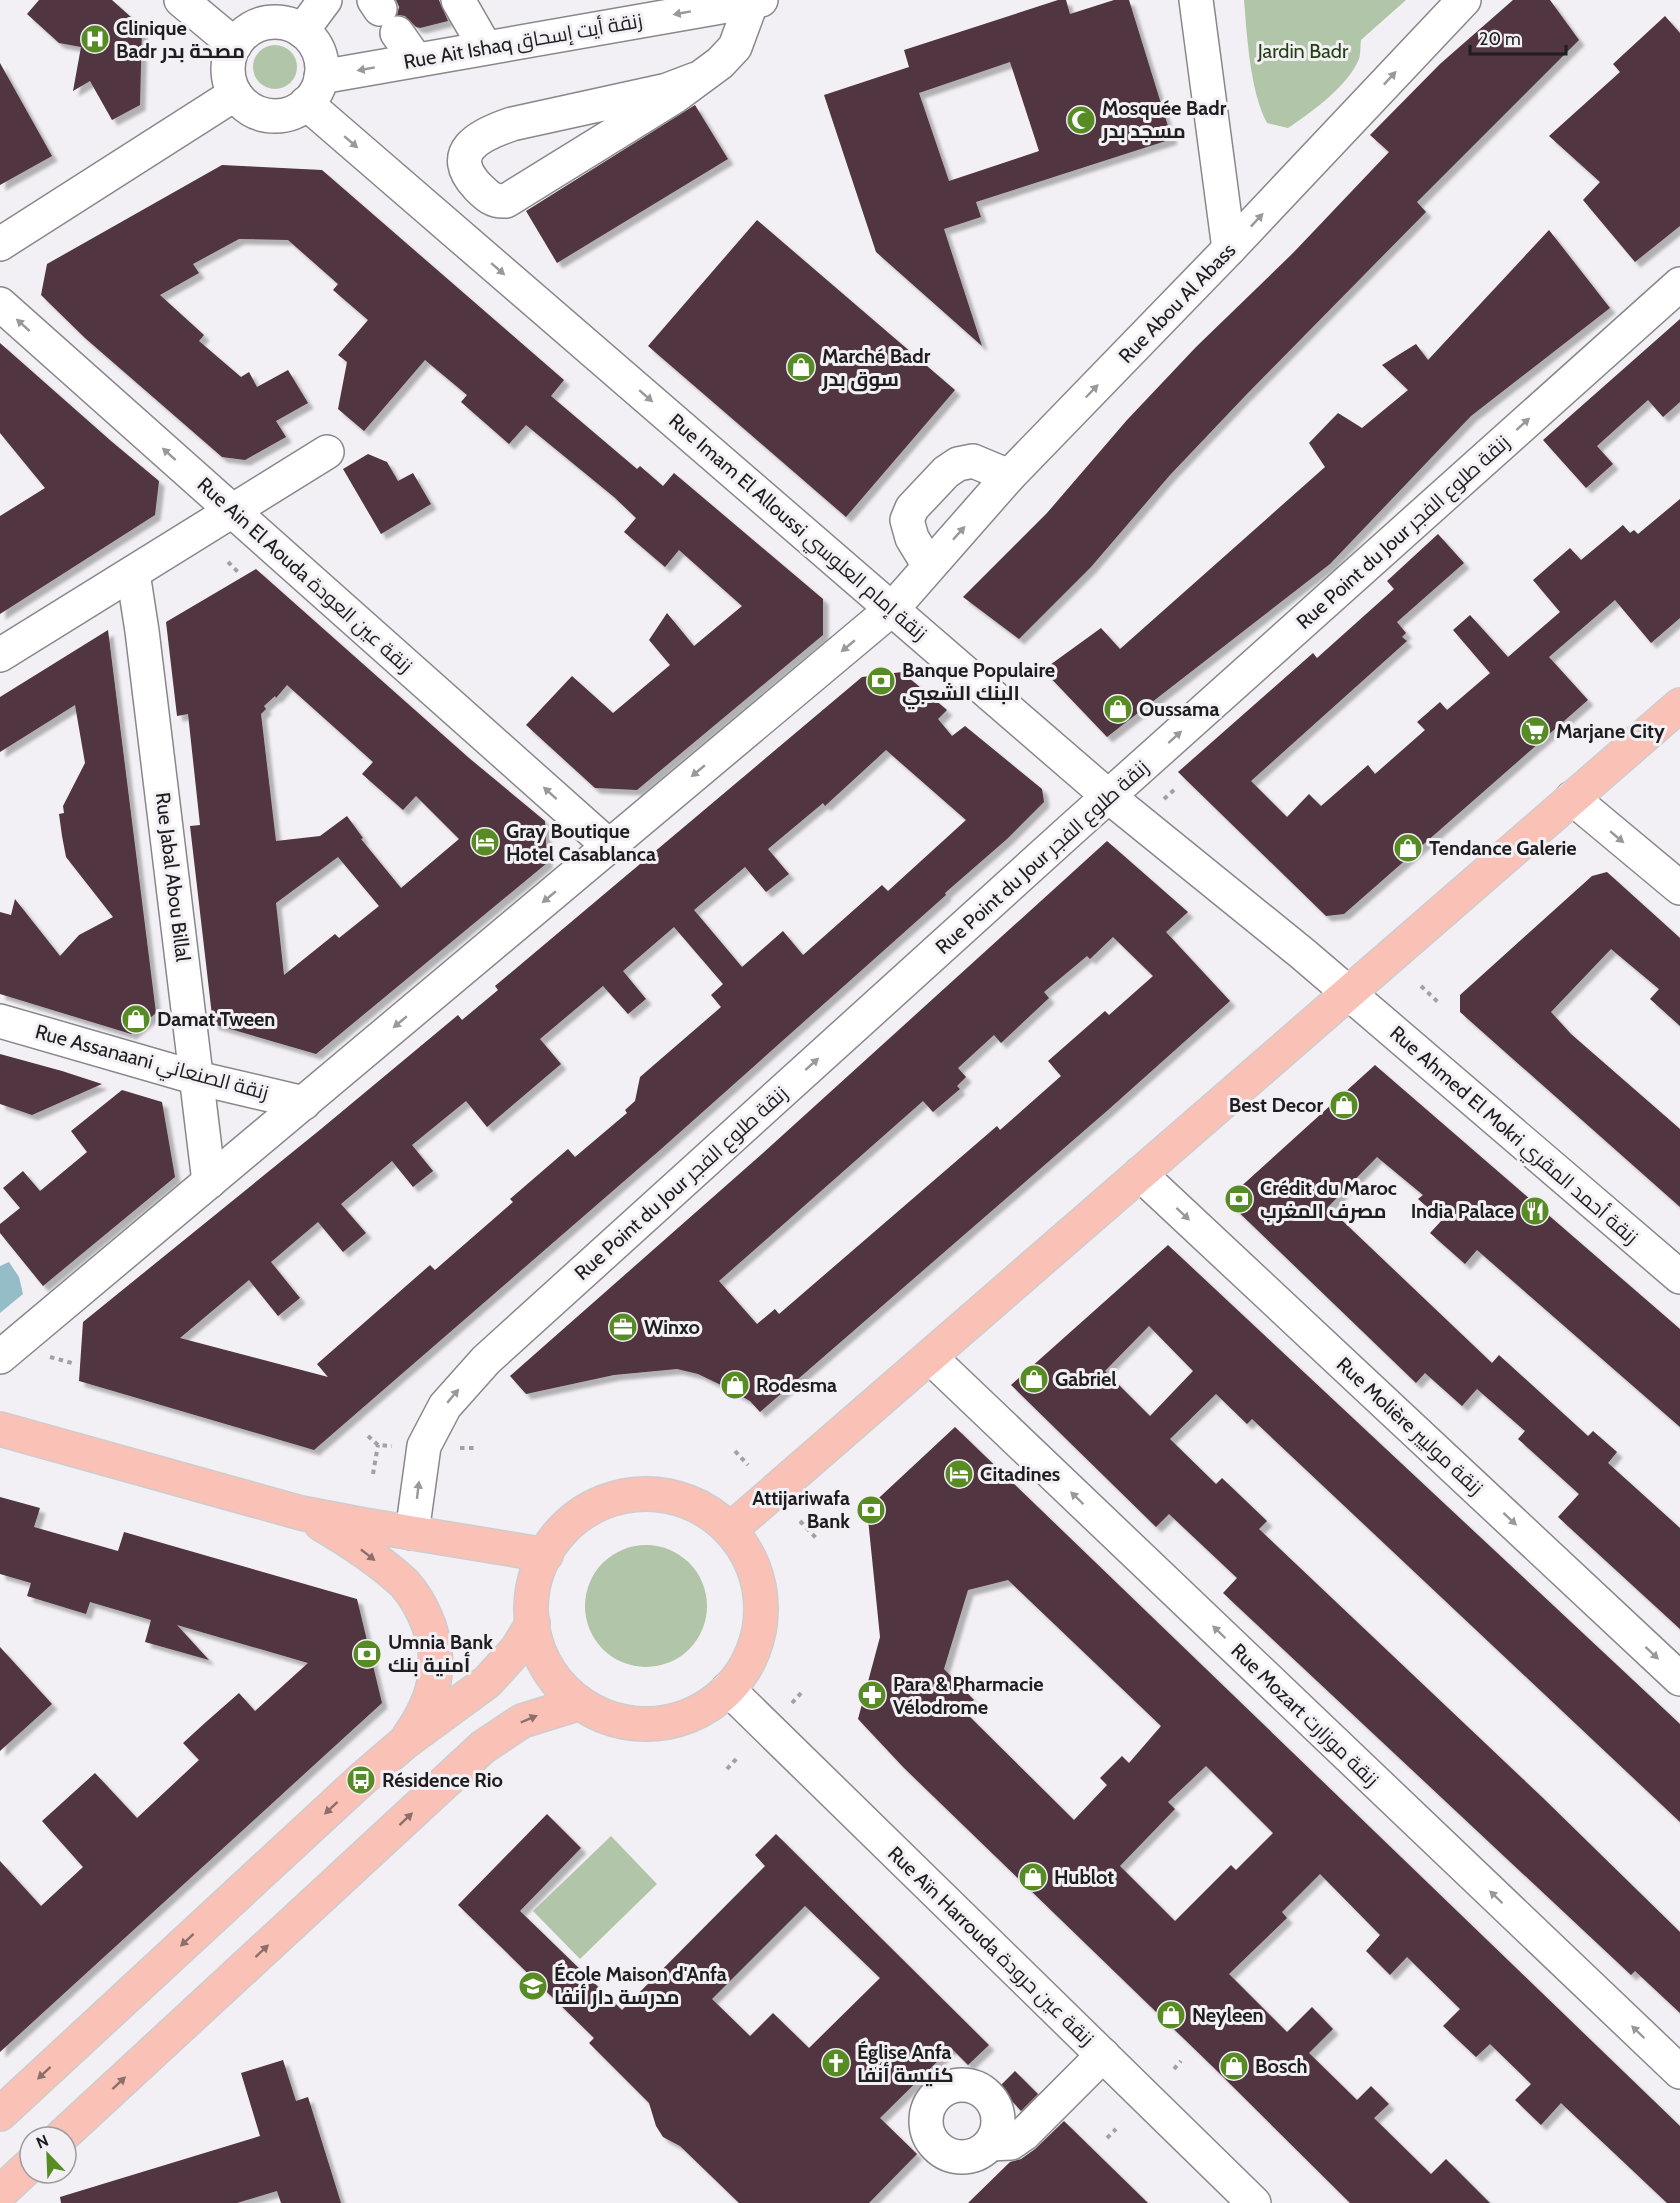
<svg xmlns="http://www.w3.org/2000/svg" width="1680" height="2203" viewBox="0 0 1680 2203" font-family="Cabin,Cairo,sans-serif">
<defs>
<filter id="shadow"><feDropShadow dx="5.5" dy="5.5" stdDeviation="1.5" flood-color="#0004"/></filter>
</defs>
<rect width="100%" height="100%" fill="#f2f0f4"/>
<g fill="#b1c5a8">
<path d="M1244 0H1406L1361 40C1360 46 1361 53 1359 59 1348 86 1312 112 1288 128L1267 123C1250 91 1247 36 1244 0Z"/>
<circle cx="275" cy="67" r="22"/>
<circle cx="646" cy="1606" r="61"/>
<path d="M611 1836 657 1884 580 1959 533 1911Z"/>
</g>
<path fill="#94bdc8" d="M9 1262 19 1277 23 1294 0 1313V1266Z"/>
<g fill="#51343f" fill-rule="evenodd" filter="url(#shadow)">
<path d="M39 0H112L142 27 140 105 112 120 90 81 73 91 81 47 59 43 27 14Z"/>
<path d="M396 0H439L448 21 420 28 416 27 405 16 397 15 399 7Z"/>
<path d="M1058 0H1066L1070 14 1114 0H1129L1172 139 976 202 981 217 944 229 982 346 876 252 824 95 909 67 904 50ZM1010 62 1039 151 949 181 919 93Z"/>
<path d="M1513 0H1550L1579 40 1417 202 1426 212 1246 395 1170 475 1091 567 1019 639 963 597 1047 513 1127 420 1196 347 1293 253 1389 152 1370 135 1440 64Z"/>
<path d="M1665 16 1680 33V226L1635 262 1583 200 1600 182 1549 136 1620 72 1613 64Z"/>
<path d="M0 63 52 156 0 185Z"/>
<path d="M695 105 728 159 557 263 526 211Z"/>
<path d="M222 165 322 170 564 380 551 396 637 469 640 466 663 486 674 473 823 599V635L637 790 595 788 526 725 572 676 613 713 670 665 649 640 667 613 694 646 742 606 679 550 665 567 624 532 636 518 614 497 526 425 509 444 461 402 467 395 425 360 364 431 338 409 347 362 338 355 368 320 333 290 338 284 288 240 239 239 193 264 199 273 160 295 204 335 199 341 241 377 249 372 257 387 288 370 308 403 276 421 286 437 245 460 222 457 85 338 41 295 47 264Z"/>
<path d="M757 220 955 390 846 517 648 346Z"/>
<path d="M1549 230 1610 308 1471 416 1330 564 1107 737 1043 670 1101 628 1120 649 1325 467 1309 443 1338 413 1362 428 1408 390 1382 365 1416 344 1428 360Z"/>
<path d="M1680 319V402L1663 417 1648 400 1597 446 1613 464 1586 488 1543 440Z"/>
<path d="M0 343 111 441 159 481 155 515 0 614V516L45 488 0 433Z"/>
<path d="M368 454 387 462 398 481 413 473 431 504 381 534 343 469Z"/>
<path d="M1680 499V618L1651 643 1615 600 1549 657 1588 700 1344 914 1326 916 1178 772 1313 653 1317 658 1394 589 1387 581 1438 534 1464 563 1397 622 1406 633 1402 637 1407 641 1251 781 1287 817 1309 794 1321 806 1368 765 1375 774 1425 730 1417 722 1440 702 1447 710 1490 673 1453 630 1470 615 1508 657 1560 612 1533 580 1570 548 1581 560 1623 525 1630 533 1634 530 1638 534Z"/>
<path d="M256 569 469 758 545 821 547 863 316 1054 213 1024 190 826 200 825 188 714 177 716 166 622ZM287 685 373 762 362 774 403 810 416 796 459 839 401 888 361 839 363 838 347 816 320 836 276 841 261 714 266 709 264 706 275 696 276 698ZM338 857 379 906 339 938 335 934 284 975 276 903Z"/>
<path d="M108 630 156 1013 131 1034 0 994V912L11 915 15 899 60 956 79 935 113 917 66 857 62 836 59 814 64 813 63 806 85 763 75 705 0 752V697Z"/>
<path d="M902 672 947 710 938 719 952 736 965 726 1042 789 1044 802 1007 839 945 893 946 895 660 1150 314 1450 79 1381 83 1322 321 1129 458 1015 462 1020 498 990 495 986 862 677ZM886 750 966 820 888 891 882 885 803 955 783 931 742 967 694 910 745 867 766 892 789 874 768 849 823 803 825 806ZM674 927 723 984 711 995 721 1007 640 1077 635 1101 625 1110 627 1113 575 1157 568 1149 510 1199 513 1202 435 1270 430 1265 317 1364 328 1377 180 1338 249 1280 278 1316 300 1298 271 1262 318 1222 343 1252 366 1233 341 1204 392 1161 413 1187 433 1171 412 1145 466 1101 487 1127 561 1064 540 1039 603 986 628 1014 646 999 623 971Z"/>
<path d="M1107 841 1188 912 1166 932 1230 1001 1108 1110 760 1412 750 1401 721 1385 698 1374 677 1369 614 1375 526 1394 510 1376 763 1153ZM1113 937 1153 976 1109 1015 1105 1011 1048 1061 1061 1076 1000 1130 997 1126 779 1314 775 1309 757 1324 719 1281 923 1101 933 1112 960 1089 957 1086 966 1077 958 1068 994 1035 1001 1043 1049 998 1044 992 1087 956 1090 959Z"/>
<path d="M1607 872 1680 938V1026L1650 999 1659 989 1611 949 1551 1012 1571 1034 1680 1129V1207L1460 1012V995L1592 876Z"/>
<path d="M0 1054 62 1071 102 1084 32 1115 0 1104Z"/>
<path d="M1375 1065 1680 1329V1427L1477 1250 1465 1264 1430 1233 1442 1220 1418 1199 1423 1195 1377 1157 1328 1207 1492 1363 1499 1355 1588 1436 1593 1431 1617 1452 1608 1463 1680 1528V1629L1558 1517 1579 1494 1518 1439 1525 1431 1477 1389 1462 1406 1425 1373 1416 1383 1226 1200Z"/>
<path d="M122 1090 162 1102 175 1177 43 1286 0 1233V1224L20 1208 3 1188 23 1171 40 1191 87 1152 71 1131Z"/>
<path d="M1168 1245 1680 1724V1822L1252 1419 1247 1424 1216 1394 1170 1439 1216 1484 1222 1478 1267 1521 1259 1529 1543 1798 1680 1932V2013L1635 1971 1631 1975 1223 1593 1237 1578 1169 1514 1156 1527 1011 1385ZM1149 1326 1193 1371 1150 1416 1105 1371Z"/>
<path d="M955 1427 1680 2126V2203H1667L1561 2103 1541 2125 1515 2100 1531 2084 1490 2044 1476 2057 1443 2026 1460 2009 1407 1957 1390 1975 1366 1951 1380 1935 1320 1874 1282 1912 1287 1918 1229 1974 1287 2032 1312 2007 1333 2029 1309 2053 1357 2100 1371 2086 1389 2104 1374 2118 1431 2174 1446 2159 1490 2203H1350L1212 2066 904 1768 858 1719 880 1637 867 1509ZM1008 1580 1161 1726 1129 1763 1122 1756 1100 1778 1107 1785 1074 1820 962 1709 974 1700 944 1669 968 1590ZM1206 1766 1273 1833 1236 1870 1231 1865 1175 1921 1120 1866 1175 1809 1168 1802Z"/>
<path d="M0 1497 40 1508 34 1527 118 1551 124 1532 357 1599 382 1703 0 2052V1861L41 1906 83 1867 42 1821 95 1773 137 1818 199 1760 183 1743 206 1722 239 1693 255 1711 308 1663 177 1625 209 1660 145 1642 151 1620 90 1602 86 1614 27 1596 31 1583 0 1574Z"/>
<path d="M0 1647 52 1704 0 1751Z"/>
<path d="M547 1814 581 1848 520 1911 622 2010 765 1866 755 1855 776 1834 989 2045 968 2065 951 2048 880 2118 917 2154 869 2203H739L680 2146 663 2137 656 2126 649 2103 589 2043 594 2038 458 1905ZM805 1906 880 1978 809 2048 773 2013 750 2036 712 1999Z"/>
<path d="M283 2060 296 2101 308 2097 341 2203H281L277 2191 237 2203H61L60 2197 260 2136 241 2073Z"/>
<path d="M1015 2071 1038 2094 1021 2111 999 2087Z"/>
<path d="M1064 2121 1148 2203H968L1010 2162 1021 2159 1035 2149Z"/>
</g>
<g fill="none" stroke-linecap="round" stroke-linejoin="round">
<g stroke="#89878b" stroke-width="36">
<g id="minor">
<path d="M181 0 235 45"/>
<path d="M374 0 380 9"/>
<path d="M458 0 485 47"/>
<path d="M1196 0 1229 249"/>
<circle cx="275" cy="69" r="47"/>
<path d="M302 31 325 0"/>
<path d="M397 33 416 60"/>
<path d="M321 77 761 0"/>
<path d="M696 79 667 90 512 124C479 135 445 152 478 187 487 196 493 202 506 201L674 97 720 63 735 47 752 1"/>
<path d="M306 103 1108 796 1303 954 1680 1277"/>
<path d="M0 244 235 94"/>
<path d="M0 304 609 846"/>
<path d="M929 566 912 538 907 520 912 508 946 472 958 464 973 461 1009 476"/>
<path d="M133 573 142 631 209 1182"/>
<path d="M0 655 327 452"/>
<path d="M1572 798 1680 888"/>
<path d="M0 1021 197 1078 304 1103"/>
<path d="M1140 1174 1680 1679"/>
<path d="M0 1357 893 608 1009 476 1229 249 1464 0"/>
<path d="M930 1357 1680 2072"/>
<path d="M412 1533 424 1446 445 1406 486 1360 1074 827 1680 284"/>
<path d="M728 1689 1254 2203"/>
<circle cx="962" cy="2121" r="36"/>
<path d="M990 2144 1011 2143 1024 2134 1103 2055"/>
</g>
</g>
<g stroke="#cecdce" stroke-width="36">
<g id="major">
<path d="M0 1429 301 1513 364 1525 546 1555"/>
<circle cx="646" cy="1609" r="115"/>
<path d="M321 1524C350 1541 379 1560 404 1583 412 1592 419 1603 424 1614 445 1658 437 1697 409 1736"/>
<path d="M730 1530 1680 705"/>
<path d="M0 2114 361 1780 404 1743 487 1682 517 1649 533 1623"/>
<path d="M61 2137 483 1747 522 1721 580 1703"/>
<path d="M0 2193 30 2165"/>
</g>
</g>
<g stroke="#a2a0a3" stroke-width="4" stroke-dasharray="4.5 4.5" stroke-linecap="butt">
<path d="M228 562 239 573"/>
<path d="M1164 799 1175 789"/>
<path d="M1421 986 1439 1003"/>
<path d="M50 1357 72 1363"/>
<path d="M368 1436 378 1445 392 1446"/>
<path d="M460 1448H475"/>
<path d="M735 1451 748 1465"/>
<path d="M373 1474 378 1445"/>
<path d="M800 1521 818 1540"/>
<path d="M792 1703 802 1692"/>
<path d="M727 1769 739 1756"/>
<path d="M1174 2069 1181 2061"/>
<path d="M1107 2138 1116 2129"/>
</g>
<use href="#minor" stroke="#fff" stroke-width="33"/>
<use href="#major" stroke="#fac1b6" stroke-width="33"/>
</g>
<defs><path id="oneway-solid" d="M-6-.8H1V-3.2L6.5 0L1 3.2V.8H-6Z" transform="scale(1.5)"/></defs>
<g fill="#9a999a">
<use href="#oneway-solid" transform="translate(682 13) rotate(170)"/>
<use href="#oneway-solid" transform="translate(366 69) rotate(170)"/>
<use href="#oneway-solid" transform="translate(1390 78) rotate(-47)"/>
<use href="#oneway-solid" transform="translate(351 142) rotate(41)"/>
<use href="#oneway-solid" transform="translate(1257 220) rotate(-47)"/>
<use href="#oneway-solid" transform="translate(498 269) rotate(41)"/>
<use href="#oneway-solid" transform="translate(23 325) rotate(-138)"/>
<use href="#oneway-solid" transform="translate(1092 391) rotate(-46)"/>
<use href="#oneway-solid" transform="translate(646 396) rotate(41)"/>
<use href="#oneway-solid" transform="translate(1523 424) rotate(-42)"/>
<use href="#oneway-solid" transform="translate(169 454) rotate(-138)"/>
<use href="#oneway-solid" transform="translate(959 533) rotate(-48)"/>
<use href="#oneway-solid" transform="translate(848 646) rotate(140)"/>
<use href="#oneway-solid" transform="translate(1175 737) rotate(-42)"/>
<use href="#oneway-solid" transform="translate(698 771) rotate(140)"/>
<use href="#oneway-solid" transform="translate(550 793) rotate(-138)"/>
<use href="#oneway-solid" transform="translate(1617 837) rotate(40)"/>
<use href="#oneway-solid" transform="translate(549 897) rotate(140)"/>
<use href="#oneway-solid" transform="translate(400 1022) rotate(140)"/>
<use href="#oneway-solid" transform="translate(812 1064) rotate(-42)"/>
<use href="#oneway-solid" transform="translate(1183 1214) rotate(43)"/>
<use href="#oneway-solid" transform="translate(453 1396) rotate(-50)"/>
<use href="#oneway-solid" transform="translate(418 1490) rotate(-83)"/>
<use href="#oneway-solid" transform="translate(1077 1498) rotate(-136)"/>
<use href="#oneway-solid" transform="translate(1510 1519) rotate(43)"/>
<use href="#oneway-solid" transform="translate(1219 1632) rotate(-136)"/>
<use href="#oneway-solid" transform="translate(1652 1653) rotate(43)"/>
<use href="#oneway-solid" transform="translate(1496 1897) rotate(-136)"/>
<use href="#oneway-solid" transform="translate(1638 2032) rotate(-136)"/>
</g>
<g fill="#8c6f6a">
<use href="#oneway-solid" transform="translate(368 1555) rotate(38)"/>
<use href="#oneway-solid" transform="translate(529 1719) rotate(-23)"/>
<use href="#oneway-solid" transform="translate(331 1808) rotate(137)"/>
<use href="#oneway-solid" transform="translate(406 1819) rotate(-43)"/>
<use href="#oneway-solid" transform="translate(187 1940) rotate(137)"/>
<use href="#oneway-solid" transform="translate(262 1951) rotate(-43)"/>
<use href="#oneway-solid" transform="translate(44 2073) rotate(137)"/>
<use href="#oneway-solid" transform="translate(119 2083) rotate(-43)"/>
</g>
<defs>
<g id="hospital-disc" transform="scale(1.5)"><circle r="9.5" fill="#578c25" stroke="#f2f0f4"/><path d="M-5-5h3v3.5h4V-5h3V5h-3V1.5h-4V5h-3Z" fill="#fff"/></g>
<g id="mosque-disc" transform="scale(1.5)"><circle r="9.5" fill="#578c25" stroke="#f2f0f4"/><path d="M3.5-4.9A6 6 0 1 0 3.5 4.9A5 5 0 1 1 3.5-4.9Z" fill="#fff"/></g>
<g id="shop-disc" transform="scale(1.5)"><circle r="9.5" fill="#578c25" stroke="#f2f0f4"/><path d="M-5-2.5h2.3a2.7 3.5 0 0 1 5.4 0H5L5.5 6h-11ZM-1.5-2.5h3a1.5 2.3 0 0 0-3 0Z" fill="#fff"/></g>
<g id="bank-disc" transform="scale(1.5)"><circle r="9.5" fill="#578c25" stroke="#f2f0f4"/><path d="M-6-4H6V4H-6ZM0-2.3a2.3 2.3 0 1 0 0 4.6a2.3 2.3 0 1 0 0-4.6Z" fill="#fff"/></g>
<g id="supermarket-disc" transform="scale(1.5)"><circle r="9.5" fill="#578c25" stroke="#f2f0f4"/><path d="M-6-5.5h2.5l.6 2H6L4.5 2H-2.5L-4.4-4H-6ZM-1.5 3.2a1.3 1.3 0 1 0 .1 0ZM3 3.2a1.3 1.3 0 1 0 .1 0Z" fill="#fff"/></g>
<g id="hotel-disc" transform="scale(1.5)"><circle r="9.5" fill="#578c25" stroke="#f2f0f4"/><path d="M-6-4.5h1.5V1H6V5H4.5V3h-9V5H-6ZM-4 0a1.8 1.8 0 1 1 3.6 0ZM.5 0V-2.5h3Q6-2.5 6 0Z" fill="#fff"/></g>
<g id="restaurant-disc" transform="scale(1.5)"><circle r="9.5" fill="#578c25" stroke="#f2f0f4"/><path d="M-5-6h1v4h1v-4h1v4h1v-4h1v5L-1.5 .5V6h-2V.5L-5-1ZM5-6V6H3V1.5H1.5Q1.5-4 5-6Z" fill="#fff"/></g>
<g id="office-disc" transform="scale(1.5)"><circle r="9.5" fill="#578c25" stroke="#f2f0f4"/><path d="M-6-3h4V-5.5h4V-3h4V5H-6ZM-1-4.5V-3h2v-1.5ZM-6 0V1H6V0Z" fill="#fff"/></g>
<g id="pharmacy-disc" transform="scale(1.5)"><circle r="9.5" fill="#578c25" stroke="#f2f0f4"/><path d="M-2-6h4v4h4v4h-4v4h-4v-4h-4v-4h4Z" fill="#fff"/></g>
<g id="bus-disc" transform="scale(1.5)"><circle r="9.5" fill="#578c25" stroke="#f2f0f4"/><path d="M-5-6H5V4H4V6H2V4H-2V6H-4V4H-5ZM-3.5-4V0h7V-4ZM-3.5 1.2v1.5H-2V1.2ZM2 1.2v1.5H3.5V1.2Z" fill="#fff"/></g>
<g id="school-disc" transform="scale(1.5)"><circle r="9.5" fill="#578c25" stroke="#f2f0f4"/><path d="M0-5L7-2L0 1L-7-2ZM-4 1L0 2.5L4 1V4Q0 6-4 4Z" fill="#fff"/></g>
<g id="church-disc" transform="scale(1.5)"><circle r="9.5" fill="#578c25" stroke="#f2f0f4"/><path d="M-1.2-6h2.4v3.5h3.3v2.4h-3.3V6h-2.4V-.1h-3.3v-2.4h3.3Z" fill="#fff"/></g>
</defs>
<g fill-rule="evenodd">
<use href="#hospital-disc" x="95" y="39"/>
<use href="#mosque-disc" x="1081" y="120"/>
<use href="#shop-disc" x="801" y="367"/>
<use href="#bank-disc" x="881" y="681"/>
<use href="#shop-disc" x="1118" y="709"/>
<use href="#supermarket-disc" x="1535" y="731"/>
<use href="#hotel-disc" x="485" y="842"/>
<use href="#shop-disc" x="1408" y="848"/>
<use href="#shop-disc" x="136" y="1019"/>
<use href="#shop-disc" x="1344" y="1105"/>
<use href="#bank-disc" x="1239" y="1199"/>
<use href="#restaurant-disc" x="1535" y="1211"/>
<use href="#office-disc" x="623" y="1327"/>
<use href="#shop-disc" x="1034" y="1379"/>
<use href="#shop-disc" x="735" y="1385"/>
<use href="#hotel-disc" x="959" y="1474"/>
<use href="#bank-disc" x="871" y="1510"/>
<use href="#bank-disc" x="367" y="1654"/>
<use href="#pharmacy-disc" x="872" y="1695"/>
<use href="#bus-disc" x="361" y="1780"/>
<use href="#shop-disc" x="1033" y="1877"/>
<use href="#school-disc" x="533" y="1986"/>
<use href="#shop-disc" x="1171" y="2015"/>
<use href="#church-disc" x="836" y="2063"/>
<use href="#shop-disc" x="1234" y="2066"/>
</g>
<g text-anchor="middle" stroke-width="6" stroke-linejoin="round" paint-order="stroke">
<g font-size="20" font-weight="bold" fill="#1e1d1f" stroke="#f2f0f4" text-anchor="start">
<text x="116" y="35">Clinique<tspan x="116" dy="23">Badr مصحة بدر</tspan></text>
<text x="1102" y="115">Mosquée Badr<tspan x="1102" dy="23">مسجد بدر</tspan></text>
<text x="822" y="363">Marché Badr<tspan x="822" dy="23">سوق بدر</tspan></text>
<text x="902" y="677">Banque Populaire<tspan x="902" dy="23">البنك الشعبي</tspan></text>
<text x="1139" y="716">Oussama</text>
<text x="1556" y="738">Marjane City</text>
<text x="506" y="838">Gray Boutique<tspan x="506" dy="23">Hotel Casablanca</tspan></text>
<text x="1429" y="855">Tendance Galerie</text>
<text x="157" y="1026">Damat Tween</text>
<text x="1323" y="1112" text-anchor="end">Best Decor</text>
<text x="1260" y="1195">Crédit du Maroc<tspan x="1260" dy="23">مصرف المغرب</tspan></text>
<text x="1514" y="1218" text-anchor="end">India Palace</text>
<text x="644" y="1334">Winxo</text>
<text x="1055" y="1386">Gabriel</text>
<text x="756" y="1392">Rodesma</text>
<text x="980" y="1481">Citadines</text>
<text x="850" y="1505" text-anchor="end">Attijariwafa<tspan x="850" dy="23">Bank</tspan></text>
<text x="388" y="1649">Umnia Bank<tspan x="388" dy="23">أمنية بنك</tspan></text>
<text x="893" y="1691">Para &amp; Pharmacie<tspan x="893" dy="23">Vélodrome</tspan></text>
<text x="382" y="1787">Résidence Rio</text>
<text x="1054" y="1884">Hublot</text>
<text x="554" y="1981">École Maison d'Anfa<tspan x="554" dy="23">مدرسة دار أنفا</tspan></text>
<text x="1192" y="2022">Neyleen</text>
<text x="857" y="2059">Église Anfa<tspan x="857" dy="23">كنيسة أنفا</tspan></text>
<text x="1255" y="2073">Bosch</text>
</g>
<g font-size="20" fill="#1e1d1f" stroke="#f2f0f4">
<text transform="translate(523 41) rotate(-10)" y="7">Rue Ait Ishaq زنقة أيت إسحاق</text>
<text transform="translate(1177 303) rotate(-46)" y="7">Rue Abou Al Abass</text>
<text transform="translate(798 527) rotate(41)" y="7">Rue Imam El Alloussi زنقة إمام العلوسي</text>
<text transform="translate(1403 532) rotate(-42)" y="7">Rue Point du Jour زنقة طلوع الفجر</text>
<text transform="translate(305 575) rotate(42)" y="7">Rue Ain El Aouda زنقة عين العودة</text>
<text transform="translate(1042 857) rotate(-42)" y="7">Rue Point du Jour زنقة طلوع الفجر</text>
<text transform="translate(173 877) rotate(83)" y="7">Rue Jabal Abou Billal</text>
<text transform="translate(152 1062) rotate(15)" y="7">Rue Assanaani زنقة الصنعاني</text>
<text transform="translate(1514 1135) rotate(41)" y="7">Rue Ahmed El Mokri زنقة أحمد المقري</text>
<text transform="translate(681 1183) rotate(-42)" y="7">Rue Point du Jour زنقة طلوع الفجر</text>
<text transform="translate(1410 1426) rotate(43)" y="7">Rue Molière زنقة موليير</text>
<text transform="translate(1305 1715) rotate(44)" y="7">Rue Mozart زنقة موزارت</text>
<text transform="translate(991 1946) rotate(44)" y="7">Rue Aïn Harrouda زنقة عين حرودة</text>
</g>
<g font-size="20" fill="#243f14" stroke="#f2f0f4">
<text x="1303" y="58">Jardin Badr</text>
</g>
</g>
<g transform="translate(48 2155) rotate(337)"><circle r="28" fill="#f2f0f4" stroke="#9d9c9f" stroke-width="1.5"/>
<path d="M0-4.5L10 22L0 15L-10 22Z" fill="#578c25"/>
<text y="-9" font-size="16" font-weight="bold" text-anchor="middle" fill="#1e1d1f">N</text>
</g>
<path d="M1470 45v9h96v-9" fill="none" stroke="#1e1d1f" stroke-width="3"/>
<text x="1479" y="45" font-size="18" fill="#1e1d1f" stroke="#f2f0f4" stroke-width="4.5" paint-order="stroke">20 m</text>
</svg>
